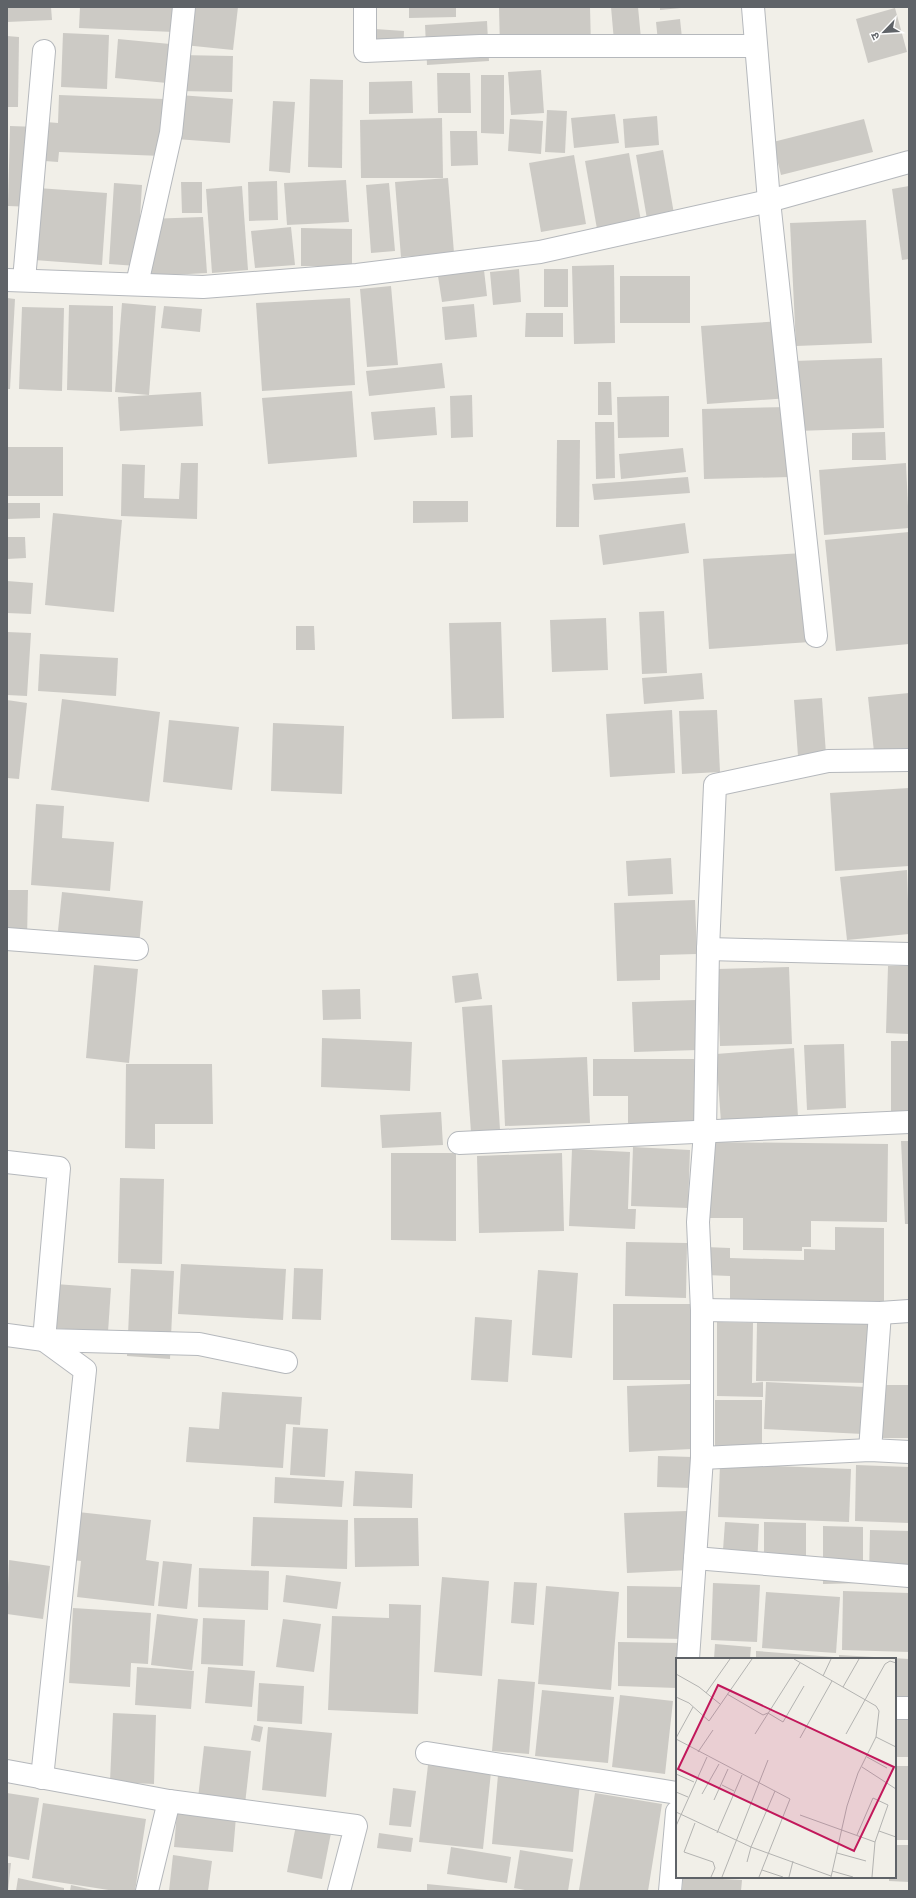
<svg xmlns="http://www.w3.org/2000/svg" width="916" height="1898" viewBox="0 0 916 1898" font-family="Ubuntu,'Noto Sans Devanagari',sans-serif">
<rect width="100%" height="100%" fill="#f1efe8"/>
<g fill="#cccac5">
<path d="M7 7H51L52 20 7 22Z"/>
<path d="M80 7H175L174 32 79 28Z"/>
<path d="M188 7H238L233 50 184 45Z"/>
<path d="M409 7H456V17L409 18Z"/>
<path d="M499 7H590L591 47 500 49Z"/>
<path d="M611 7H638L641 39 614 41Z"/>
<path d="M660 7H681V8L660 10Z"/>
<path d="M895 8 907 52 868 63 856 19Z"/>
<path d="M680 19 683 48 659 51 656 22Z"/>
<path d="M487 21 489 61 427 65 425 25Z"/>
<path d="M375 29 404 31 403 57 373 55Z"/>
<path d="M63 33 109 35 107 89 61 87Z"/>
<path d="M7 36 19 37 18 107H7Z"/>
<path d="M118 39 170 44 167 83 115 78Z"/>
<path d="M179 55 233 56 232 92 178 91Z"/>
<path d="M541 70 544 113 511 115 508 72Z"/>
<path d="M437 73H470L471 113H438Z"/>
<path d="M481 75H504V134L481 133Z"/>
<path d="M310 79 343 80 342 168 308 167Z"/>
<path d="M412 81 413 113 369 114V82Z"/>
<path d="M59 95 164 99 162 156 59 152 58 162 45 161 46 122 58 123Z"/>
<path d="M179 95 233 99 230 143 176 139Z"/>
<path d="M273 101 295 102 290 173 269 171Z"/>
<path d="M547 110 567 111 565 153 545 152Z"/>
<path d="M615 114 619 143 574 148 571 118Z"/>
<path d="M657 116 659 145 625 148 623 119Z"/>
<path d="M442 118 443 178H361L360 120Z"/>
<path d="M510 119 543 121 541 154 508 151Z"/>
<path d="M864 119 873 152 781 175 773 142Z"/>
<path d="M10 126 38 127 35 207 8 206Z"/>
<path d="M450 131H477L478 165 451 166Z"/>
<path d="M663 150 674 214 647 219 636 155Z"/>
<path d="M629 153 641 221 597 229 585 161Z"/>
<path d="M574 155 586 224 541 232 529 163Z"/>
<path d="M448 178 454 253 401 257 395 182Z"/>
<path d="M346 180 349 222 287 225 284 183Z"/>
<path d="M277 181 278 220 249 221 248 182Z"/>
<path d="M181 182H202V213H182Z"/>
<path d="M114 183 142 185 137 266 109 264Z"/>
<path d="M389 183 395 251 371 253 366 185Z"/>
<path d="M242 186 248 270 212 273 206 189Z"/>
<path d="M909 186V259L902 260 892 189Z"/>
<path d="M38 188 107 193 102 265 34 260Z"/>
<path d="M203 217 207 273 152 276 148 219Z"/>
<path d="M866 220 872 343 796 346 790 223Z"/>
<path d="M291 227 295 265 255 268 251 231Z"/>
<path d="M301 228 352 229V266H301Z"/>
<path d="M614 265 615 343 574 344 572 266Z"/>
<path d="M519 269 521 302 493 305 490 272Z"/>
<rect x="544" y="269" width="24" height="38"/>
<path d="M484 270 487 296 442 302 438 276Z"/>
<rect x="620" y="276" width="70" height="47"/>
<path d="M391 286 398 365 367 367 360 289Z"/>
<path d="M7 298 15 299 10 389H7Z"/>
<path d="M350 298 355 385 262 391 256 303Z"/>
<path d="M122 303 156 306 149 395 115 392Z"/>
<path d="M474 304 477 337 445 340 442 307Z"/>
<path d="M69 305 113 306 112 392 67 390Z"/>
<path d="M164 306 202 309 200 332 161 328Z"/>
<path d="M22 307 64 308 62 391 19 389Z"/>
<path d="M526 313H563V337H525Z"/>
<path d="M784 321 789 398 707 404 701 326Z"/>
<path d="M882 358 884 428 797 431 794 361Z"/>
<path d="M442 363 445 388 369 396 366 371Z"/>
<path d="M598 382H611L612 415H598Z"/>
<path d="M352 391 357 457 268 464 262 398Z"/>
<path d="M201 392 203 426 120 431 118 397Z"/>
<path d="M472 395 473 437 451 438 450 396Z"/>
<path d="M669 396V437L618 438 617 397Z"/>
<path d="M435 407 437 435 374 440 371 412Z"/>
<path d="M789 407 790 477 704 479 702 409Z"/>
<path d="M595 422H614L615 478 596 479Z"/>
<path d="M885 432 886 460H852V433Z"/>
<path d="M557 440H580L579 527H556Z"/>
<rect x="7" y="447" width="56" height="49"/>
<path d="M683 448 686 472 621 479 619 454Z"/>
<path d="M181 463H198L197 519 121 516 122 464 145 465 144 498 179 499Z"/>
<path d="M906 463 909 528 824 535 819 470Z"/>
<path d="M688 477 690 493 594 500 592 484Z"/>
<path d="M413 501H468V522L413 523Z"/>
<path d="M7 503H40V518L7 519Z"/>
<path d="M53 513 122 520 114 612 45 605Z"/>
<path d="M685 523 689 553 603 565 599 535Z"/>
<path d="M909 532V644L836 651 825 540Z"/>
<path d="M7 537H25L26 558 7 559Z"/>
<path d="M803 553 810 642 709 649 703 559Z"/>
<path d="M7 581 33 583 31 614 7 613Z"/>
<path d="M664 611 667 673 642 674 639 612Z"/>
<path d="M606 618 608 670 552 672 550 620Z"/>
<path d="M501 622 504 718 452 719 449 623Z"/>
<path d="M296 626H314L315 650H296Z"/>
<path d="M7 632 31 633 27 696 7 695Z"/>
<path d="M40 654 118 658 116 696 38 691Z"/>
<path d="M702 673 704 699 644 704 642 678Z"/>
<path d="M909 693V758L875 761 868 697Z"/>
<path d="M822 698 827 768 799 770 794 700Z"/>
<path d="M62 699 160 712 149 802 51 790Z"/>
<path d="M7 700 27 703 19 779 7 778Z"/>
<path d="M672 710 675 773 610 777 606 714Z"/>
<path d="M717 710 720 772 682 774 679 711Z"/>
<path d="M169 720 239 727 232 790 163 782Z"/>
<path d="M273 723 344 726 342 794 271 791Z"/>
<path d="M909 788V866L835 871 830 793Z"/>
<path d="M36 804 64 806 62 838 114 842 110 891 31 885Z"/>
<path d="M671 858 673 894 628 896 626 861Z"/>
<path d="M907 870 909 934 847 940 840 877Z"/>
<path d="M7 890H28L27 939H7Z"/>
<path d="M62 892 143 901 138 958 56 950Z"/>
<path d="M695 900 697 954 660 955V980L617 981 614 903Z"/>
<path d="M94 965 138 969 129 1063 86 1058Z"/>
<path d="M888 966H909V1034L886 1033Z"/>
<path d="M789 967 792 1044 720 1046 717 969Z"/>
<path d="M478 973 482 999 455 1003 452 976Z"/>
<path d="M360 989 361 1019 323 1020 322 990Z"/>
<path d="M696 1000 698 1050 634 1052 632 1002Z"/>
<path d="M492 1005 500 1130 471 1132 462 1007Z"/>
<path d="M322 1038 412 1042 410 1091 321 1087Z"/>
<rect x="891" y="1041" width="18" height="75"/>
<path d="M844 1044 846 1108 807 1110 804 1045Z"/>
<path d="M794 1048 798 1117 721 1122 716 1054Z"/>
<path d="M587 1057 590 1123 505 1126 502 1060Z"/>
<path d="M593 1059H694V1123H628V1096H593Z"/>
<path d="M126 1064H212L213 1124H155V1149L125 1148Z"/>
<path d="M441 1112 443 1145 382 1148 380 1115Z"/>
<path d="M901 1141H909V1224H905Z"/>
<path d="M707 1142 888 1144 887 1222 811 1221V1247H802V1251L743 1250V1218H706Z"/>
<path d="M633 1147 690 1150 688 1208 631 1206Z"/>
<path d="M572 1149 630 1152 628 1209H636L635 1229 569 1226Z"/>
<path d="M391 1153H456V1241L391 1240Z"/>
<path d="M562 1153 564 1231 479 1233 477 1156Z"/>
<path d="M120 1178 164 1179 162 1264 118 1263Z"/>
<path d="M835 1227 884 1228V1307L730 1304V1276L705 1275V1247L730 1248V1258L804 1260V1249L835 1250Z"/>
<path d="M626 1242 687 1243 686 1298 625 1296Z"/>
<path d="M181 1264 286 1269 283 1320 178 1314Z"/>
<path d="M294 1268 323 1269 321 1320 292 1319Z"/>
<path d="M131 1269 174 1271 170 1359 127 1356Z"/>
<path d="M538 1270 578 1273 572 1358 532 1355Z"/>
<path d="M55 1284 111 1288 108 1332 52 1328Z"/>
<rect x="613" y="1304" width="77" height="76"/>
<path d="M475 1317 512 1320 508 1382 471 1380Z"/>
<path d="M717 1322 753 1323 752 1383 763 1382V1397L717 1396Z"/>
<path d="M757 1322 869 1324 868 1383 756 1381Z"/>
<path d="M766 1382 865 1387 863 1434 764 1429Z"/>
<path d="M690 1384 692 1449 629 1452 627 1386Z"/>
<rect x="880" y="1385" width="29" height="53"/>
<path d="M222 1392 302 1397 300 1425 286 1424 283 1468 186 1462 189 1427 219 1429Z"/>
<rect x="715" y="1400" width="47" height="51"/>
<path d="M293 1427 328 1429 325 1477 290 1475Z"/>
<path d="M658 1456 693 1457 692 1488 657 1487Z"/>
<path d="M720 1464 851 1469 849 1522 718 1517Z"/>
<path d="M856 1465 909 1467V1523L855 1521Z"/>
<path d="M355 1471 413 1474 412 1508 353 1506Z"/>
<path d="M275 1477 344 1481 342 1507 274 1503Z"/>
<path d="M687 1511 690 1570 627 1573 624 1513Z"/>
<path d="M78 1512 151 1520 146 1560 159 1562 154 1606 77 1597 81 1561 72 1560Z"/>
<path d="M253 1517 348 1520 347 1569 251 1566Z"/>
<path d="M354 1518H418L419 1566 355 1567Z"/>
<path d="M725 1522 759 1524 757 1566 722 1564Z"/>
<path d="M764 1522 806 1523V1574H764Z"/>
<path d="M823 1526 863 1527V1583L823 1584Z"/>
<path d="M870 1530 909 1531V1577L869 1575Z"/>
<path d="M9 1560 50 1566 43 1619 7 1614Z"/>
<path d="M163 1561 192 1564 187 1609 158 1606Z"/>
<path d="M199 1568 269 1571 268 1610 198 1607Z"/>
<path d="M286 1575 341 1582 337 1609 283 1602Z"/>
<path d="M442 1577 489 1581 482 1676 434 1672Z"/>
<path d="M514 1582 537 1583 534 1625 511 1623Z"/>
<path d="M713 1583 760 1585 757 1642 711 1640Z"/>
<path d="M546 1586 619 1592 611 1690 538 1684Z"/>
<path d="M627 1586 685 1587V1639L627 1638Z"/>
<path d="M843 1591 909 1593V1652L842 1650Z"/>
<path d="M766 1592 840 1597 836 1653 762 1648Z"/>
<path d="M389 1604 421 1605 418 1714 328 1710 332 1616 389 1618Z"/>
<path d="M73 1608 151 1613 148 1664 131 1663 130 1687 69 1683Z"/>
<path d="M157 1614 198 1619 192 1670 151 1665Z"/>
<path d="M203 1618 245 1620 243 1666 201 1664Z"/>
<path d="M283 1619 321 1624 314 1672 276 1667Z"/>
<path d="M618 1642 681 1643V1659H677V1688L618 1686Z"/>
<path d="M715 1644 751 1647 750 1659H714Z"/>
<path d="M756 1651 834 1657V1659H756Z"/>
<path d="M839 1655 909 1659V1700L895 1699V1659H839Z"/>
<path d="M137 1667 194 1671 191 1709 135 1705Z"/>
<path d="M208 1667 255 1671 252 1707 205 1703Z"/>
<path d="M498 1679 535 1682 529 1754 492 1751Z"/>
<path d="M259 1683 304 1686 302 1724 257 1721Z"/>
<path d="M542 1690 614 1697 608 1763 535 1756Z"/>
<path d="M620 1695 673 1701 665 1774 612 1767Z"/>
<path d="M113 1713 156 1715 154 1784 110 1782Z"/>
<path d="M895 1713 909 1714V1757H895Z"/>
<path d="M254 1725 263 1727 260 1742 251 1740Z"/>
<path d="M268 1727 332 1733 326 1797 262 1790Z"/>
<path d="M204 1746 251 1751 245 1804 198 1798Z"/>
<path d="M428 1765 491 1772 483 1849 419 1842Z"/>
<rect x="895" y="1766" width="14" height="74"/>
<path d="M498 1775 580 1783 573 1852 492 1844Z"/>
<path d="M393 1788 416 1791 411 1827 389 1825Z"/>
<path d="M7 1793 39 1798 29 1860 7 1856Z"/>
<path d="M595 1793 662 1804 648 1891 579 1890Z"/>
<path d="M43 1803 146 1819 135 1891H115L32 1878Z"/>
<path d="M177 1812 236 1817 233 1852 174 1847Z"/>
<path d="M296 1825 331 1833 322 1879 287 1872Z"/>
<path d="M379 1833 413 1838 411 1852 377 1848Z"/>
<path d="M895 1845H909V1882L889 1881V1877H895Z"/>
<path d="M451 1847 511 1857 507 1883 447 1874Z"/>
<path d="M520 1850 573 1859 568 1891H530L514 1888Z"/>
<path d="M173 1855 212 1861 208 1891H169Z"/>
<path d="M7 1863H11L8 1891H7Z"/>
<path d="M683 1877 742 1880 741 1891H682Z"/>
<path d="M18 1878 64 1888V1891H16Z"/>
<path d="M427 1884 487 1890V1891H427Z"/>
<path d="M71 1885 93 1890V1891H70Z"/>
</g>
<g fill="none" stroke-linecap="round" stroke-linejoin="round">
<g stroke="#b5b8bc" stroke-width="24">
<g id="street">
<path d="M365 7V51L480 46H756"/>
<path d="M753 7 769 201 816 636"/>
<path d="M7 280 203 287 357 275 540 252 769 201 909 162"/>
<path d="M24 280 44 51"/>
<path d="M137 284 171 133 184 7"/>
<path d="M7 939 137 949"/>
<path d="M708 949 909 954"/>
<path d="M459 1143 909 1122"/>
<path d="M7 1162 59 1168 44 1340 85 1370 42 1778"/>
<path d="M702 1310 880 1313 909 1311"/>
<path d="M7 1335 44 1340 199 1344 286 1362"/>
<path d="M870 1450 880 1313"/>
<path d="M702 1458 870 1450 909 1452"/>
<path d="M695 1558 909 1576"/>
<path d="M688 1659 702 1458V1310L698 1222 705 1132 708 949 715 785 828 761 909 760"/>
<path d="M895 1708H909"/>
<path d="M427 1753 677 1793"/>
<path d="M7 1771 169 1801 356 1826 339 1891"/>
<path d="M147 1891 169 1801"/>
<path d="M670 1891 677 1812"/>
</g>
</g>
<use href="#street" stroke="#fff" stroke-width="22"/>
</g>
<g transform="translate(676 1658)">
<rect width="220" height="220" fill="#f1efe8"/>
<path fill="none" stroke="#b3b3b1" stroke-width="1" d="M118 1 200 48 203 53 200 79 182 115 171 148 155 219M0 16 23 29 44 46M147 18 155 1M167 29 183 1M30 35 54 1M51 36 87 57 92 55 107 64 128 28M0 39 13 45 33 63 76 1M79 76 124 5M170 76 209 6 214 3 220 5M200 79 220 89M0 80 17 49M124 80 156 23M0 81 114 141 83 219M22 94 37 72M191 99 211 110M186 109 220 131M0 116 18 124M46 127 58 133M0 134 12 139M26 136 43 106M38 142 52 111M0 154 75 189 155 218M124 157 199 184 212 147 197 140 181 177M19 165 8 194 37 204 39 210 35 219M0 168 31 99M203 173 220 179M41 175 66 117M161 195 190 203M71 204 75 189 99 133M86 212 107 219M156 213 177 219M46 219 92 102M113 219 117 203M196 219 199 184"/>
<path fill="#c2185b" fill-opacity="0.15" stroke="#c2185b" stroke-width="2" d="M42 27 218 109 178 193 2 111Z"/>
<rect width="220" height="220" fill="none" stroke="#5f6368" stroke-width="2"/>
</g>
<rect width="916" height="1898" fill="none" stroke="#5f6368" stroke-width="16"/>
<g transform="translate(884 32) rotate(245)" stroke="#ffffff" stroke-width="3" paint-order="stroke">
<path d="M0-3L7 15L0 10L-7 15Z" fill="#5f6368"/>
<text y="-6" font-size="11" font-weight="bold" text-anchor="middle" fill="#5f6368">उ</text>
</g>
</svg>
